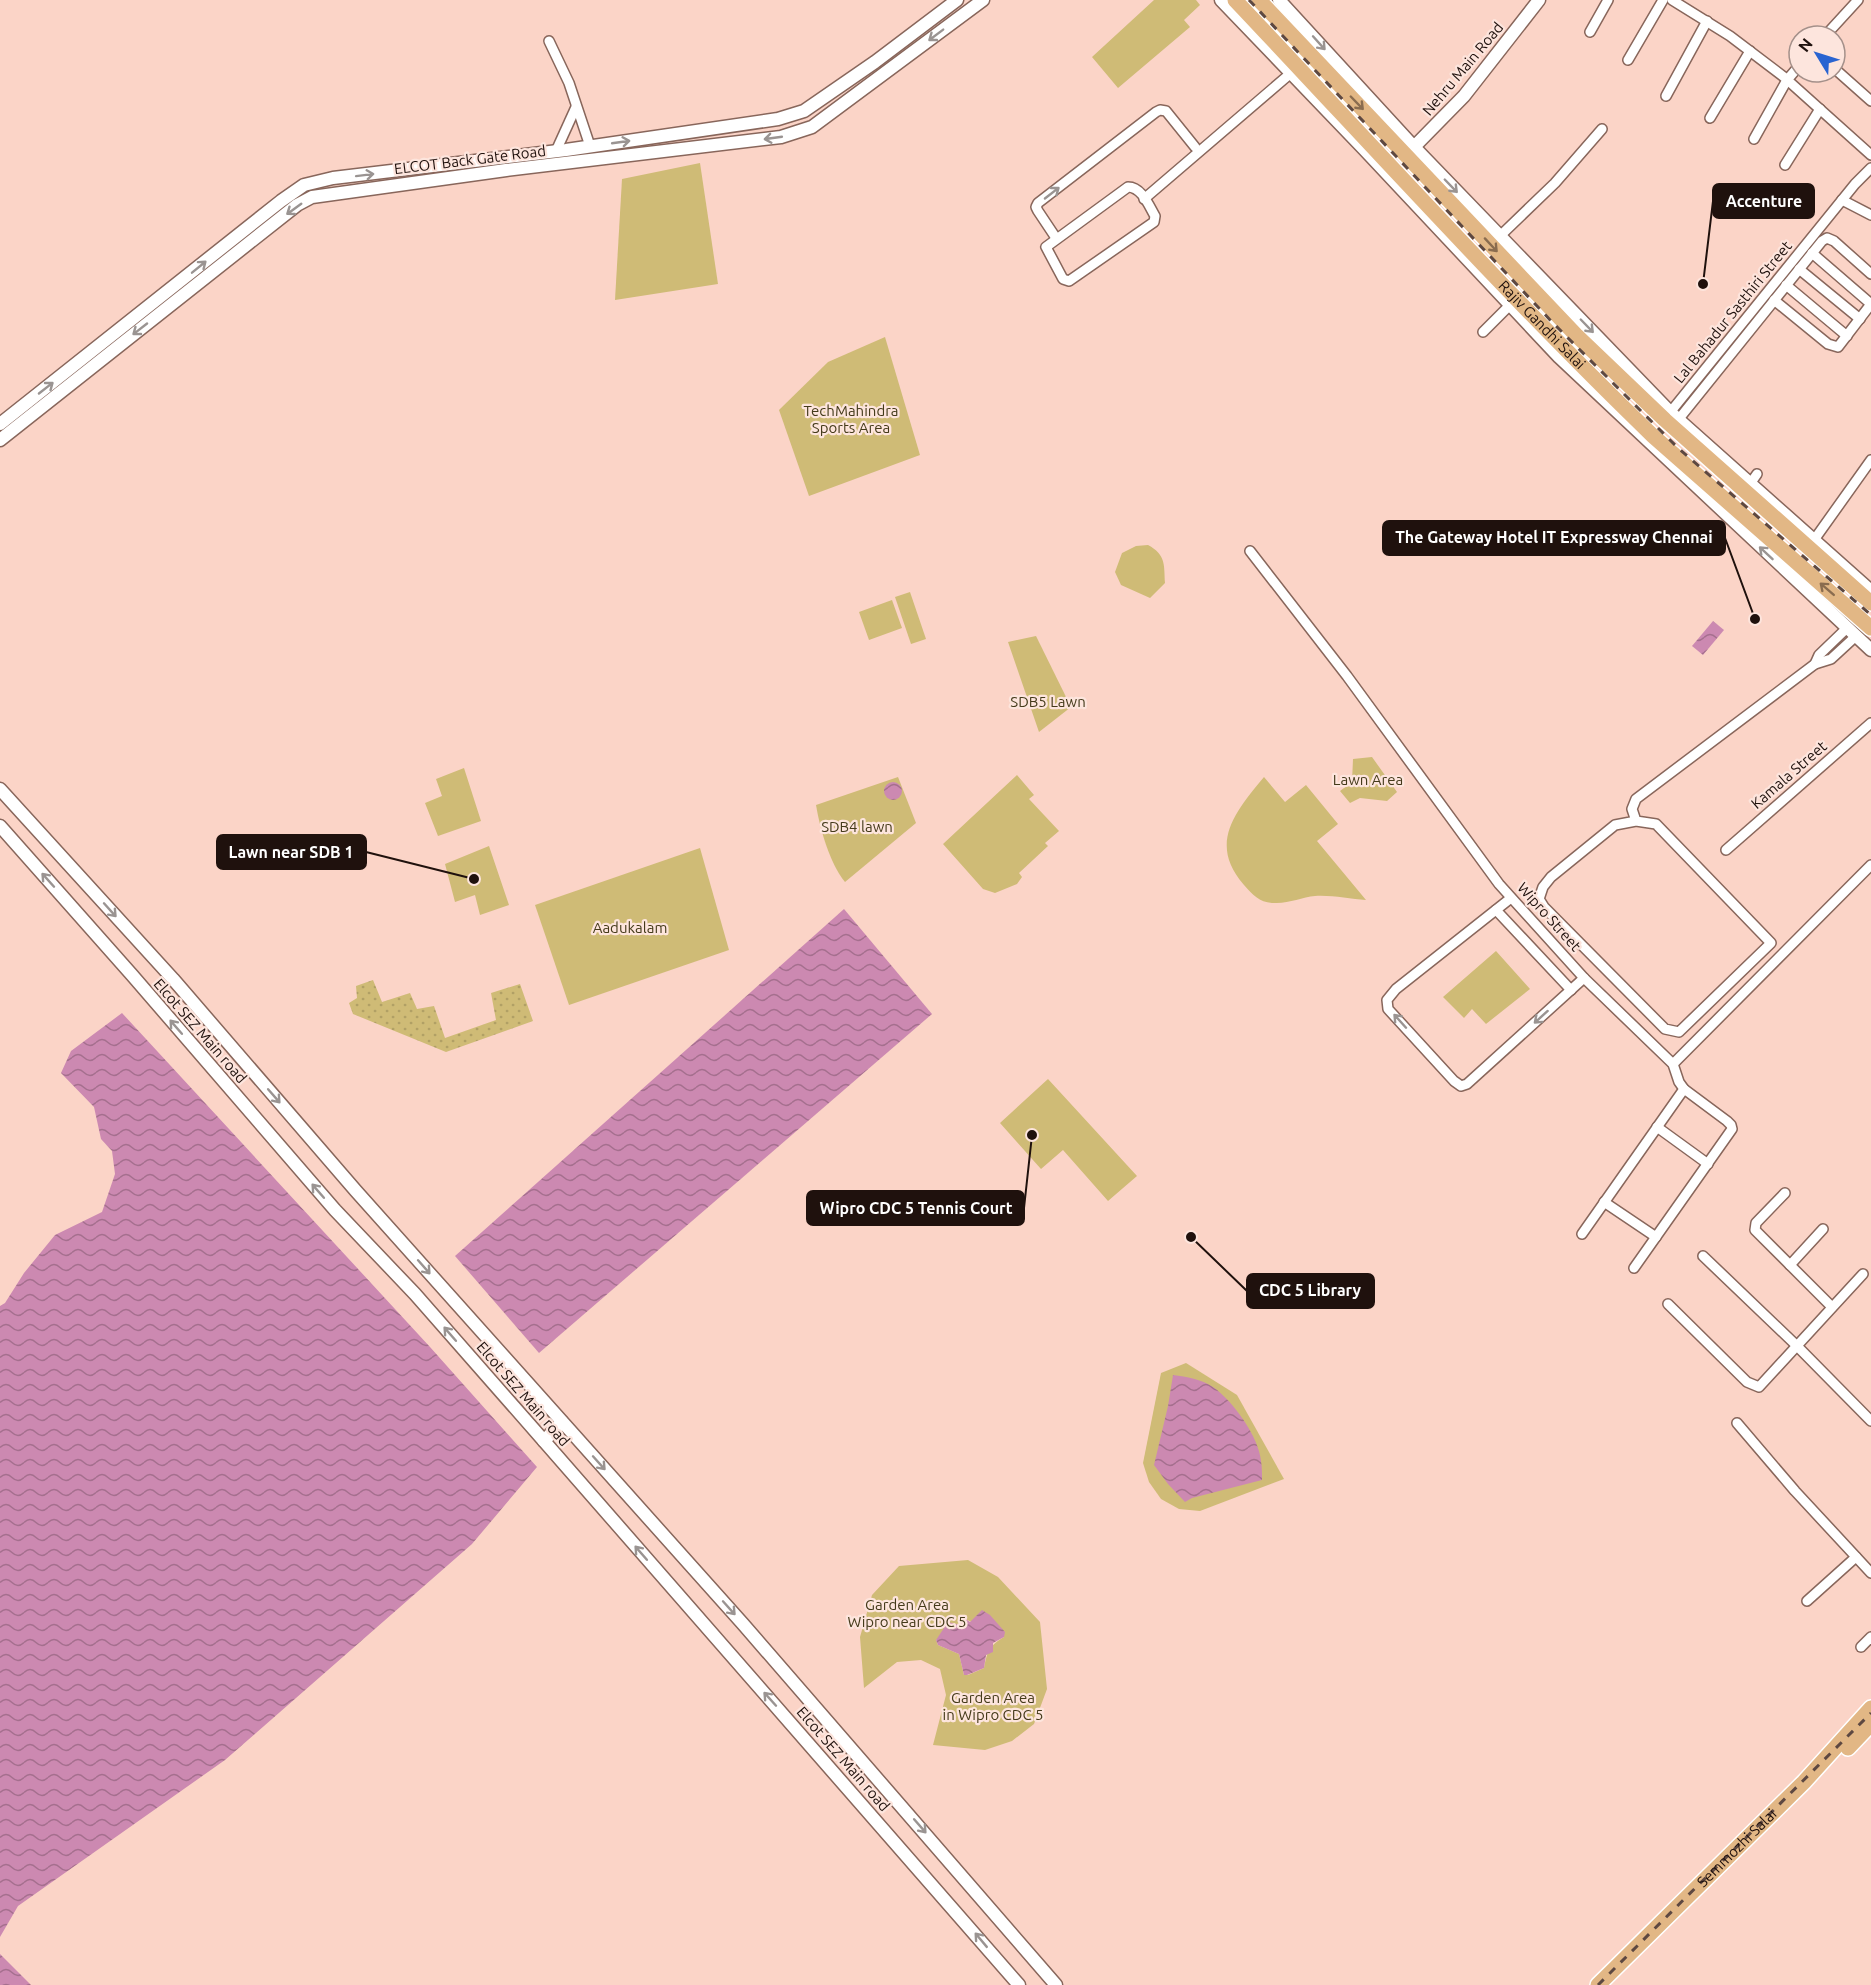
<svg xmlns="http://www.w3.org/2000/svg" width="1871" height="1985" viewBox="0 0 1871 1985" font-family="Ubuntu,sans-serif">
<defs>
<pattern id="grass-dots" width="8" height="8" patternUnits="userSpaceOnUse" patternTransform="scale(1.5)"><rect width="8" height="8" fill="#cfbb76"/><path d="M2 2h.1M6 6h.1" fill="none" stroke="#b1a065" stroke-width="1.8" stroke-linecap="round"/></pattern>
<pattern id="water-waves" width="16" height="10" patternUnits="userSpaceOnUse" patternTransform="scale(1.5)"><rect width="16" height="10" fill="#cc89b1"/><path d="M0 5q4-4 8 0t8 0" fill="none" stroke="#a56f8e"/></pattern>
</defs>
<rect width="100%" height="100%" fill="#fbd4c7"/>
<path fill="url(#grass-dots)" d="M373 980 382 1002 410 993 417 1009 434 1006 445 1038 496 1020 491 993 520 984 533 1021 446 1052 353 1014 349 1003 357 998 356 986Z"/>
<g fill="#cfbb76" fill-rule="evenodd">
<path d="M1154 0H1196L1200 5 1184 20 1190 27 1118 88 1092 57Z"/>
<path d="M700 163 718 284 615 300 622 179Z"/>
<path d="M885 337 920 455 809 496 779 410 828 362Z"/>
<path d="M1148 545C1166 555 1164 564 1165 583L1150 598 1121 585 1115 572 1122 553 1136 546Z"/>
<path d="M910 592 926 639 911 644 895 597Z"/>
<path d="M892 600 902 628 869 640 859 612Z"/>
<path d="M1036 636 1071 707 1039 732 1008 642Z"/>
<path d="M1372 757 1397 792 1387 801 1360 798 1350 803 1340 791 1352 782 1353 759Z"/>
<path d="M464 768 481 821 438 836 425 803 442 796 436 779Z"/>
<path d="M1017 775 1034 795 1029 799 1059 831 1045 843 1048 846 1019 873 1022 877 1017 884 995 893 983 889 943 844Z"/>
<path d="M898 777 916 823 845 882C830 864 820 829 816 805Z"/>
<path d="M1264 777 1285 802 1306 785 1338 824 1317 841 1366 900C1350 899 1332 895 1315 896 1302 897 1288 904 1274 903 1260 903 1253 895 1244 885 1208 844 1235 812 1264 777Z"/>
<path d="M489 846 509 905 480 915 475 895 455 902 445 864Z"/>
<path d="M700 848 729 950 569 1005 535 905Z"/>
<path d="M1496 951 1530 989 1486 1024 1472 1009 1464 1018 1443 997Z"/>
<path d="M1048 1079 1137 1176 1108 1201 1063 1150 1041 1169 1000 1123Z"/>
<path d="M1186 1363 1237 1395 1284 1479 1200 1511 1179 1509 1161 1499 1149 1482 1143 1463 1161 1373Z"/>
<path d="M968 1560 998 1577 1040 1622 1047 1689 1034 1724 1012 1741 985 1750 933 1745 946 1695 940 1669 921 1660 897 1662 864 1688 860 1637 872 1595 899 1566ZM963 1618 1004 1637C990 1645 987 1652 984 1668L968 1675H964L959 1654 938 1645 936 1640 960 1625Z"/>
</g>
<g fill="url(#water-waves)">
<path d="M1713 621 1724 630 1703 655 1692 646Z"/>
<circle cx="893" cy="791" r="9"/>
<path d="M844 909 932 1014 539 1353 455 1256Z"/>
<path d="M122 1013 430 1347 537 1467 472 1544 225 1760 18 1906 0 1937V1306L5 1303 24 1273 55 1235 102 1212 115 1174 112 1151 101 1139 94 1107 61 1073 71 1051Z"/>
<path d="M1173 1375C1187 1377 1201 1379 1213 1387 1233 1401 1259 1437 1261 1461 1262 1467 1262 1473 1262 1480L1192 1498 1185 1502 1168 1484 1154 1465 1168 1406Z"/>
<path d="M982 1610 990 1615 1005 1632 1004 1637 993 1643V1652L986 1655 984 1668 967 1675H964L959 1654 938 1645 936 1640 948 1622 960 1625 963 1617 970 1622Z"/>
<path d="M0 1954 31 1985H0Z"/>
</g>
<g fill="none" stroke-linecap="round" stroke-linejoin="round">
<g stroke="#88665b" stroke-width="12">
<g id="minor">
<path d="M1672 0 1730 36 1784 77 1871 155"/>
<path d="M1590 32 1608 0"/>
<path d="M1825 36 1858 0"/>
<path d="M549 41 569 83 590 146"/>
<path d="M1628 60 1663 0"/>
<path d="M1835 69 1871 101"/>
<path d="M1666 96 1707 21"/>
<path d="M1710 118 1750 51"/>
<path d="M1754 139 1787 80 1799 66"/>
<path d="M556 151 576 107"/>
<path d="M1785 165 1820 109"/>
<path d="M1128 187C1142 187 1149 206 1155 216L1154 222 1069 281 1063 279 1046 247Z"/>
<path d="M1144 199 1291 73"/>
<path d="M1842 200 1871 215"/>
<path d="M1500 236 1555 183 1602 129"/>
<path d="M1056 238 1038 211 1036 207 1038 203 1156 112 1160 110 1166 111 1195 147"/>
<path d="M1812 253 1871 304"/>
<path d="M1799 269 1860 319"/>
<path d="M1786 285 1847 336"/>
<path d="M1774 300 1828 344 1838 347 1871 304"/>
<path d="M1483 332 1509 306"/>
<path d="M1668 415 1855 184 1871 168"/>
<path d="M1678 420 1822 241 1827 238 1834 241 1871 274"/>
<path d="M1750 484 1757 474"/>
<path d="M1814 540 1871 460"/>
<path d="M1250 551 1347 676 1499 884 1584 978 1673 1064 1679 1082 1684 1089"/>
<path d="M1815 664 1819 655 1847 628"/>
<path d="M1636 821 1656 824 1771 943 1679 1032 1665 1029 1544 907 1539 899 1543 887 1551 877 1615 825 1636 821 1632 809 1636 799 1815 664 1831 659 1856 636"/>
<path d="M1726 850 1871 723"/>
<path d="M1511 898 1396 989 1387 1000 1388 1009 1454 1081 1461 1086 1467 1084 1584 978"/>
<path d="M1496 910 1571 990"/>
<path d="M1673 1064 1871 865"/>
<path d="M1657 1127 1708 1164"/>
<path d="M1785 1193 1756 1223 1755 1230 1832 1307"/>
<path d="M1604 1202 1656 1237"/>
<path d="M1582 1234 1684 1089 1727 1121 1731 1125 1732 1129 1634 1268"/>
<path d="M1703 1256 1797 1346 1871 1421"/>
<path d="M1790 1265 1823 1229"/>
<path d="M1668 1304 1747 1382 1759 1387 1863 1274"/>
<path d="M1737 1423 1795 1491 1871 1573"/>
<path d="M1807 1601 1856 1557"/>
<path d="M1861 1647 1871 1637"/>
</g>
</g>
<g stroke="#88665b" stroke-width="15">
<g id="tertiary">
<path d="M1221 0 1364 149 1559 357 1871 650"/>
<path d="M1279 0 1414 147 1670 412 1871 591"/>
<path d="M1409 152 1464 96 1539 0"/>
<path d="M0 424 281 201 304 185 333 178 566 150 778 119 804 111 875 62 957 0"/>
<path d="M0 440 297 205 312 197 506 170 781 137 812 127 983 0"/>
<path d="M0 789 173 979 356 1191 743 1624 1056 1985"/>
<path d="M0 826 132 975 335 1210 415 1294 544 1441 1019 1985"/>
<path d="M544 1441 562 1422"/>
</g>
</g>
<g stroke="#fff" stroke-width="18">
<g id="primary">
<path id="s1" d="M1235 0C1373 146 1508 296 1653 436L1871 628"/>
<path d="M1259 0 1576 335 1665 420 1871 603"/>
<path d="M1848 1748 1871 1724"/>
<path id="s2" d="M1598 1985 1804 1782 1871 1708"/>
</g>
</g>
<use href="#minor" stroke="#fff" stroke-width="9"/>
<use href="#tertiary" stroke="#fff" stroke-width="12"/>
<use href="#primary" stroke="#e2b785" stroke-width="15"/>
<g stroke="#5d4841" stroke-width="3" stroke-dasharray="8 8" stroke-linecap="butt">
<path d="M1249 0 1553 323 1677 447 1871 615"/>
<path d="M1598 1985 1871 1713"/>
</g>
</g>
<defs><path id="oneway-shaft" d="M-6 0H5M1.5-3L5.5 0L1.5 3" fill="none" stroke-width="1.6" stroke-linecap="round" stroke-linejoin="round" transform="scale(1.5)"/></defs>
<g stroke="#9a9492">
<use href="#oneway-shaft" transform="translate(936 35) rotate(143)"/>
<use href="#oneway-shaft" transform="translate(1319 43) rotate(48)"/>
<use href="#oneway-shaft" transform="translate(773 138) rotate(172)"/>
<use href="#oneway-shaft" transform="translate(621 142) rotate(-8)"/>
<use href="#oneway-shaft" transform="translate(365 175) rotate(-7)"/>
<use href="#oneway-shaft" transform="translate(1451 186) rotate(46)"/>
<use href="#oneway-shaft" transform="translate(1052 193) rotate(-38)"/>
<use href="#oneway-shaft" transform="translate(294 209) rotate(144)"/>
<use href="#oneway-shaft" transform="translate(199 267) rotate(-39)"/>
<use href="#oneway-shaft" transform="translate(1587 326) rotate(46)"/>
<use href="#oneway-shaft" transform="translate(140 329) rotate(142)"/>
<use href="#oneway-shaft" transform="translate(46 388) rotate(-38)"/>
<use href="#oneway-shaft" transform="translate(1766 553) rotate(-137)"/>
<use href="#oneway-shaft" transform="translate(48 880) rotate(-132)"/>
<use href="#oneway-shaft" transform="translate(110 910) rotate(48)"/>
<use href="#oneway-shaft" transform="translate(1541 1017) rotate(138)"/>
<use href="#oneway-shaft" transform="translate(1400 1021) rotate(-132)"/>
<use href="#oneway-shaft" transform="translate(176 1027) rotate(-131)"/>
<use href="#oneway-shaft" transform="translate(274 1096) rotate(49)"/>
<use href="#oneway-shaft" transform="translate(318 1191) rotate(-131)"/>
<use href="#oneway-shaft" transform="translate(424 1267) rotate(49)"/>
<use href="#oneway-shaft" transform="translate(450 1334) rotate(-131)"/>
<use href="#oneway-shaft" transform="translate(599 1463) rotate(48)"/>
<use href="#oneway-shaft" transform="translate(641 1553) rotate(-131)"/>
<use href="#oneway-shaft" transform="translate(729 1608) rotate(48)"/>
<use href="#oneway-shaft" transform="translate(770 1699) rotate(-132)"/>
<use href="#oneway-shaft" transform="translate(920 1826) rotate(49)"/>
<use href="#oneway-shaft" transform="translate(981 1940) rotate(-130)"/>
</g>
<g stroke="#8a6c4f">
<use href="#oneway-shaft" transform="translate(1357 103) rotate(46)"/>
<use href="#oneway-shaft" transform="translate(1491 245) rotate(47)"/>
<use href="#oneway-shaft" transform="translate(1827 589) rotate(-139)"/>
</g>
<g text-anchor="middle" stroke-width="4.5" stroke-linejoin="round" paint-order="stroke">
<g font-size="15" fill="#1f110d" stroke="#fde5dd">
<text transform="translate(1463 69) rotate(-50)" y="5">Nehru Main Road</text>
<text transform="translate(470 160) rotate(-7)" y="5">ELCOT Back Gate Road</text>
<text transform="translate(1733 312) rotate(-51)" y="5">Lal Bahadur Sasthiri Street</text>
<text dy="5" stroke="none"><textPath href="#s1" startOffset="447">Rajiv Gandhi Salai</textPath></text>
<text transform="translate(1789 775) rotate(-41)" y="5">Kamala Street</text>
<text transform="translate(1549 917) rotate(48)" y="5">Wipro Street</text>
<text transform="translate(200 1031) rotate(49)" y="5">Elcot SEZ Main road</text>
<text transform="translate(523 1394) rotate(49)" y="5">Elcot SEZ Main road</text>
<text transform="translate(843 1759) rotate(49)" y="5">Elcot SEZ Main road</text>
<text dy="5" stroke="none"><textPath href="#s2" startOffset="195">Semmozhi Salai</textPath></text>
</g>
<g font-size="15" fill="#443a1a" stroke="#fde5dd">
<text x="851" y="416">TechMahindra<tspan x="851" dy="17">Sports Area</tspan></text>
<text x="1048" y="707">SDB5 Lawn</text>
<text x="1368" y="785">Lawn Area</text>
<text x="857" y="832">SDB4 lawn</text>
<text x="630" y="933">Aadukalam</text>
<text x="907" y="1610">Garden Area<tspan x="907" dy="17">Wipro near CDC 5</tspan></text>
<text x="993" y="1703">Garden Area<tspan x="993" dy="17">in Wipro CDC 5</tspan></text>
</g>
</g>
<path fill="none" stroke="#1f110d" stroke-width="2" d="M1703 284L1713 201M1755 619L1725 538M474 879L366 852M1032 1135L1024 1208M1191 1237L1247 1291"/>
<g fill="#1f110d" stroke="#fde5dd" stroke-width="2">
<circle cx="1703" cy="284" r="6"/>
<circle cx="1755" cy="619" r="6"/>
<circle cx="474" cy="879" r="6"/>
<circle cx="1032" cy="1135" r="6"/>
<circle cx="1191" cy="1237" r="6"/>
</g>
<g fill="#1f110d" stroke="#1f110d" stroke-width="2">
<rect x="1713" y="184" width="101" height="34" rx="6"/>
<rect x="1383" y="521" width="342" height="34" rx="6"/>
<rect x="217" y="835" width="149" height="34" rx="6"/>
<rect x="807" y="1191" width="217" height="34" rx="6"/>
<rect x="1247" y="1274" width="127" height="34" rx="6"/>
</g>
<g font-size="16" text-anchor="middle" font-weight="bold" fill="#fff">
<text x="1764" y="207">Accenture</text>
<text x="1554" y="543">The Gateway Hotel IT Expressway Chennai</text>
<text x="291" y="858">Lawn near SDB 1</text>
<text x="916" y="1214">Wipro CDC 5 Tennis Court</text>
<text x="1310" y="1296">CDC 5 Library</text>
</g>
<g transform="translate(1817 54) rotate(308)"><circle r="28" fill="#fde5dd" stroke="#a4908a" stroke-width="1.5"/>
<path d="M0-4.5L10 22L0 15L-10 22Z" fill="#2964d1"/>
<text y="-9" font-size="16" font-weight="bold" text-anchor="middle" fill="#1f110d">N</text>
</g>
</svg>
